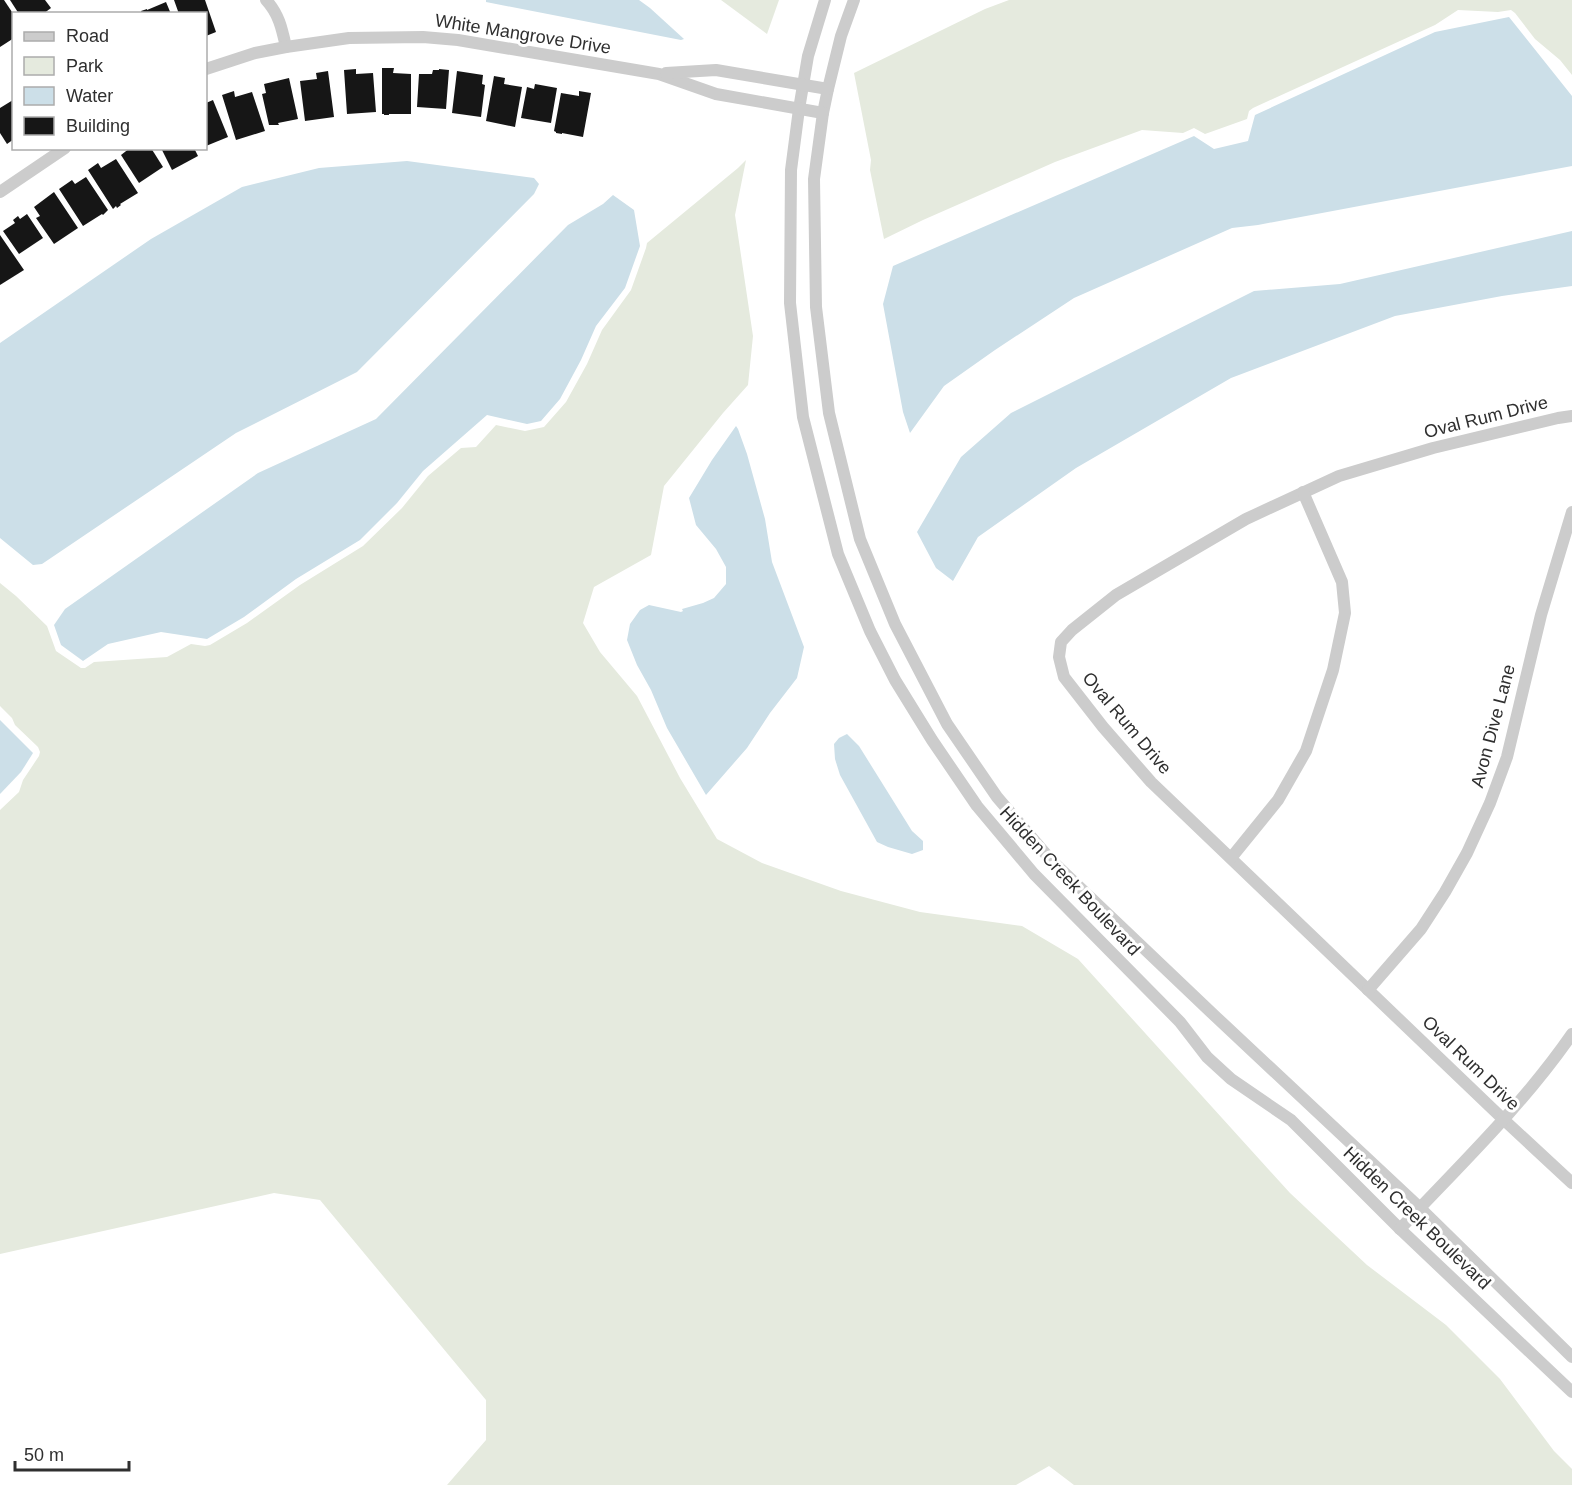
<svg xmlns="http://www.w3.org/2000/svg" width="1572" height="1485" viewBox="0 0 1572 1485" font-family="Helvetica,sans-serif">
<rect width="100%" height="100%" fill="#fff"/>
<g fill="#e5eade">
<path d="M721 0H779L767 34Z"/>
<path d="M1009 0H1572V75L1560 60 1535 39 1515 13 1511 10 1498 12 1458 10 1435 25 1253 108 1249 111 1247 119 1205 134 1194 128 1183 133 1142 130 1055 162 923 220 884 239 870 170 871 160 854 73 985 9Z"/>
<path d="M746 160 735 215 753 336 748 385 723 413 664 486 651 555 594 587 583 623 600 652 637 696 680 778 717 839 762 863 841 891 920 912 1022 926 1078 959 1290 1193 1367 1265 1446 1325 1500 1379 1554 1451 1572 1469V1485H1074L1049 1466 1016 1485H447L486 1440V1400L320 1200 274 1193 0 1254V810L19 792 23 780 39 756 40 752 38 747 15 725 12 718 0 706V583L16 596 47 626 56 651 81 668H85L94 662 167 657 191 644 205 646 210 645 247 623 300 585 363 546 402 508 428 476 461 448 476 447 496 425 525 431 544 427 566 402 587 364 602 330 631 290 646 248 647 243 738 168Z"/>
</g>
<g fill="#ccdfe8">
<path d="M486 0H639L650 8 684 39 681 40 486 2Z"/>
<path d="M1509 17 1572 96V166L1258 225 1232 228 1074 298 995 350 944 386 910 433 903 412 883 304 893 266 1194 136 1214 149 1248 141 1255 115 1435 32Z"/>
<path d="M407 161 534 178 539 184 534 194 357 372 236 433 42 564 33 565 0 538V343L151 239 242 187 319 168Z"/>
<path d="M613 195 634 210 640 246 625 288 596 326 581 360 560 399 541 421 527 424 487 415 423 471 397 503 360 540 296 579 244 617 207 639 161 632 108 644 83 661 61 645 54 625 65 609 258 473 376 419 568 225 603 204Z"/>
<path d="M1572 231V286L1502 296 1395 316 1231 378 1076 468 978 537 953 581 936 568 917 532 961 457 1011 413 1254 291 1340 284Z"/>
<path d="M736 426 738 429 747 454 765 519 772 562 804 647 797 678 770 713 747 748 706 795 667 728 651 690 637 665 627 640 630 624 640 610 649 605 681 612 683 611 682 609 703 603 714 598 726 584V567L716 549 696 525 689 498 712 460Z"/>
<path d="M0 720 33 753 21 772 0 794Z"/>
<path d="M847 734 859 746 912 831 923 841V850L912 854 888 847 877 842 840 775 835 759 834 744 839 738Z"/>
</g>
<g fill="#161616">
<path d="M0 0H4L14 15V38L0 47Z"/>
<path d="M10 0H45L51 8 43 14H19Z"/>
<path d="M174 0H205L216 32 206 36V14H179Z"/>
<path d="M166 2 171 14H142L141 11 147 9V10Z"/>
<path d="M382 68H394L393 73 411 74V114H389V115H384V114H382Z"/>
<path d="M356 69V74L373 73 376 112 347 114 344 70Z"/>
<path d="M439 69 449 70 446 109 417 107 419 74H432L433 70H439Z"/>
<path d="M328 71 334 117 305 121 300 81 317 79 316 73Z"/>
<path d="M457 71 483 75 482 84 485 85 481 117 452 113Z"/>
<path d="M494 76 505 78 504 84 522 87 515 127 486 121Z"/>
<path d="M289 78 298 119 278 123 279 125H269L262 94 266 93 264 84Z"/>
<path d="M535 84 557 88 551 123 521 118 527 87 534 89Z"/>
<path d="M234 91 235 97 252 92 265 131 236 140 222 95Z"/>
<path d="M579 91 591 93 583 137 562 133V134L556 133V132L554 131 561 93 579 96Z"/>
<path d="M13 100 14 139 7 144 0 133V108Z"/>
<path d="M213 100 228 137 206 146V103Z"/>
<path d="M130 148H151L163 167 139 183 121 155Z"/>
<path d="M161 148H194L198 156 172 170Z"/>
<path d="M116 159 138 193 120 204 121 205 117 208 116 206 113 209 88 170 98 163 101 168Z"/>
<path d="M86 177 108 210 103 215 102 214 83 226 59 189 72 180 75 184Z"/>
<path d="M54 192 78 228 54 244 36 218 40 216 34 207Z"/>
<path d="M27 214 43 238 19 254 3 231 15 223 13 220 18 216 20 219Z"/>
<path d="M0 235 24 270 0 285Z"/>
</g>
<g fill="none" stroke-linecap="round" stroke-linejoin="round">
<g stroke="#ccc" stroke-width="12">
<path d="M266 0C279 14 282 29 286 47"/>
<path d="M825 0 808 56 799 109 791 170 790 303 803 417 838 554 870 631 895 680 932 740 977 806 1034 874 1180 1022 1207 1057 1231 1079 1291 1120 1400 1229 1572 1392"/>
<path d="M854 0 841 36 828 89 823 113 814 179 816 307 829 413 860 539 895 624 947 724 997 797 1050 859 1216 1017 1420 1208 1572 1357"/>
<path d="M206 69 255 53 286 47 349 38 423 37 458 40 659 74 716 94 823 113"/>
<path d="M666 73 716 70 828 89"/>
<path d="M0 192 65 148"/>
<path d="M1572 416 1558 418 1433 448 1339 476 1246 519 1116 595 1072 630 1061 642 1059 657 1064 677 1103 727 1151 782 1503 1119 1572 1183"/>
<path d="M1231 858 1278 800 1306 751 1333 670 1345 613 1342 582 1303 492"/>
<path d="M1368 990 1421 929 1445 892 1467 853 1490 803 1507 757 1541 615 1572 512"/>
<path d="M1400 1229C1459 1166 1523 1105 1572 1034"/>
</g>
</g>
<g text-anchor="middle" stroke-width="6" stroke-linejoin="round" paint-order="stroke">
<g font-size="18" fill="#2f2f2f" stroke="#fff">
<text transform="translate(523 34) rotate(9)" y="6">White Mangrove Drive</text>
<text transform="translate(1486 417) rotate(-14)" y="6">Oval Rum Drive</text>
<text transform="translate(1127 723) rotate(50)" y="6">Oval Rum Drive</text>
<text transform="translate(1493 726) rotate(-75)" y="6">Avon Dive Lane</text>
<text transform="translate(1070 881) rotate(47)" y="6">Hidden Creek Boulevard</text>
<text transform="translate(1471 1063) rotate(44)" y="6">Oval Rum Drive</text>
<text transform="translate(1417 1218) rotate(44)" y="6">Hidden Creek Boulevard</text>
</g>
</g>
<rect x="12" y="12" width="195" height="138" fill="#ffffff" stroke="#acacac" stroke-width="1.5"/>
<rect x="24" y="32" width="30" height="9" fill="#cccccc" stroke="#acacac" stroke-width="1.5"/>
<text x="66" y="42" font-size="18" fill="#2f2f2f">Road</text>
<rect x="24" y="57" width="30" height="18" fill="#e5eade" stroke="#acacac" stroke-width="1.5"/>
<text x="66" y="72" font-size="18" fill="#2f2f2f">Park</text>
<rect x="24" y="87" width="30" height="18" fill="#ccdfe8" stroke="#acacac" stroke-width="1.5"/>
<text x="66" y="102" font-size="18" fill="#2f2f2f">Water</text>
<rect x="24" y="117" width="30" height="18" fill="#161616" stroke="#acacac" stroke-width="1.5"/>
<text x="66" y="132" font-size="18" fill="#2f2f2f">Building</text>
<path d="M15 1461v9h114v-9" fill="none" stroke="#2f2f2f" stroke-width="3"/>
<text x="24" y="1461" font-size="18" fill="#2f2f2f" stroke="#ffffff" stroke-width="4.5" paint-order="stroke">50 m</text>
</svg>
